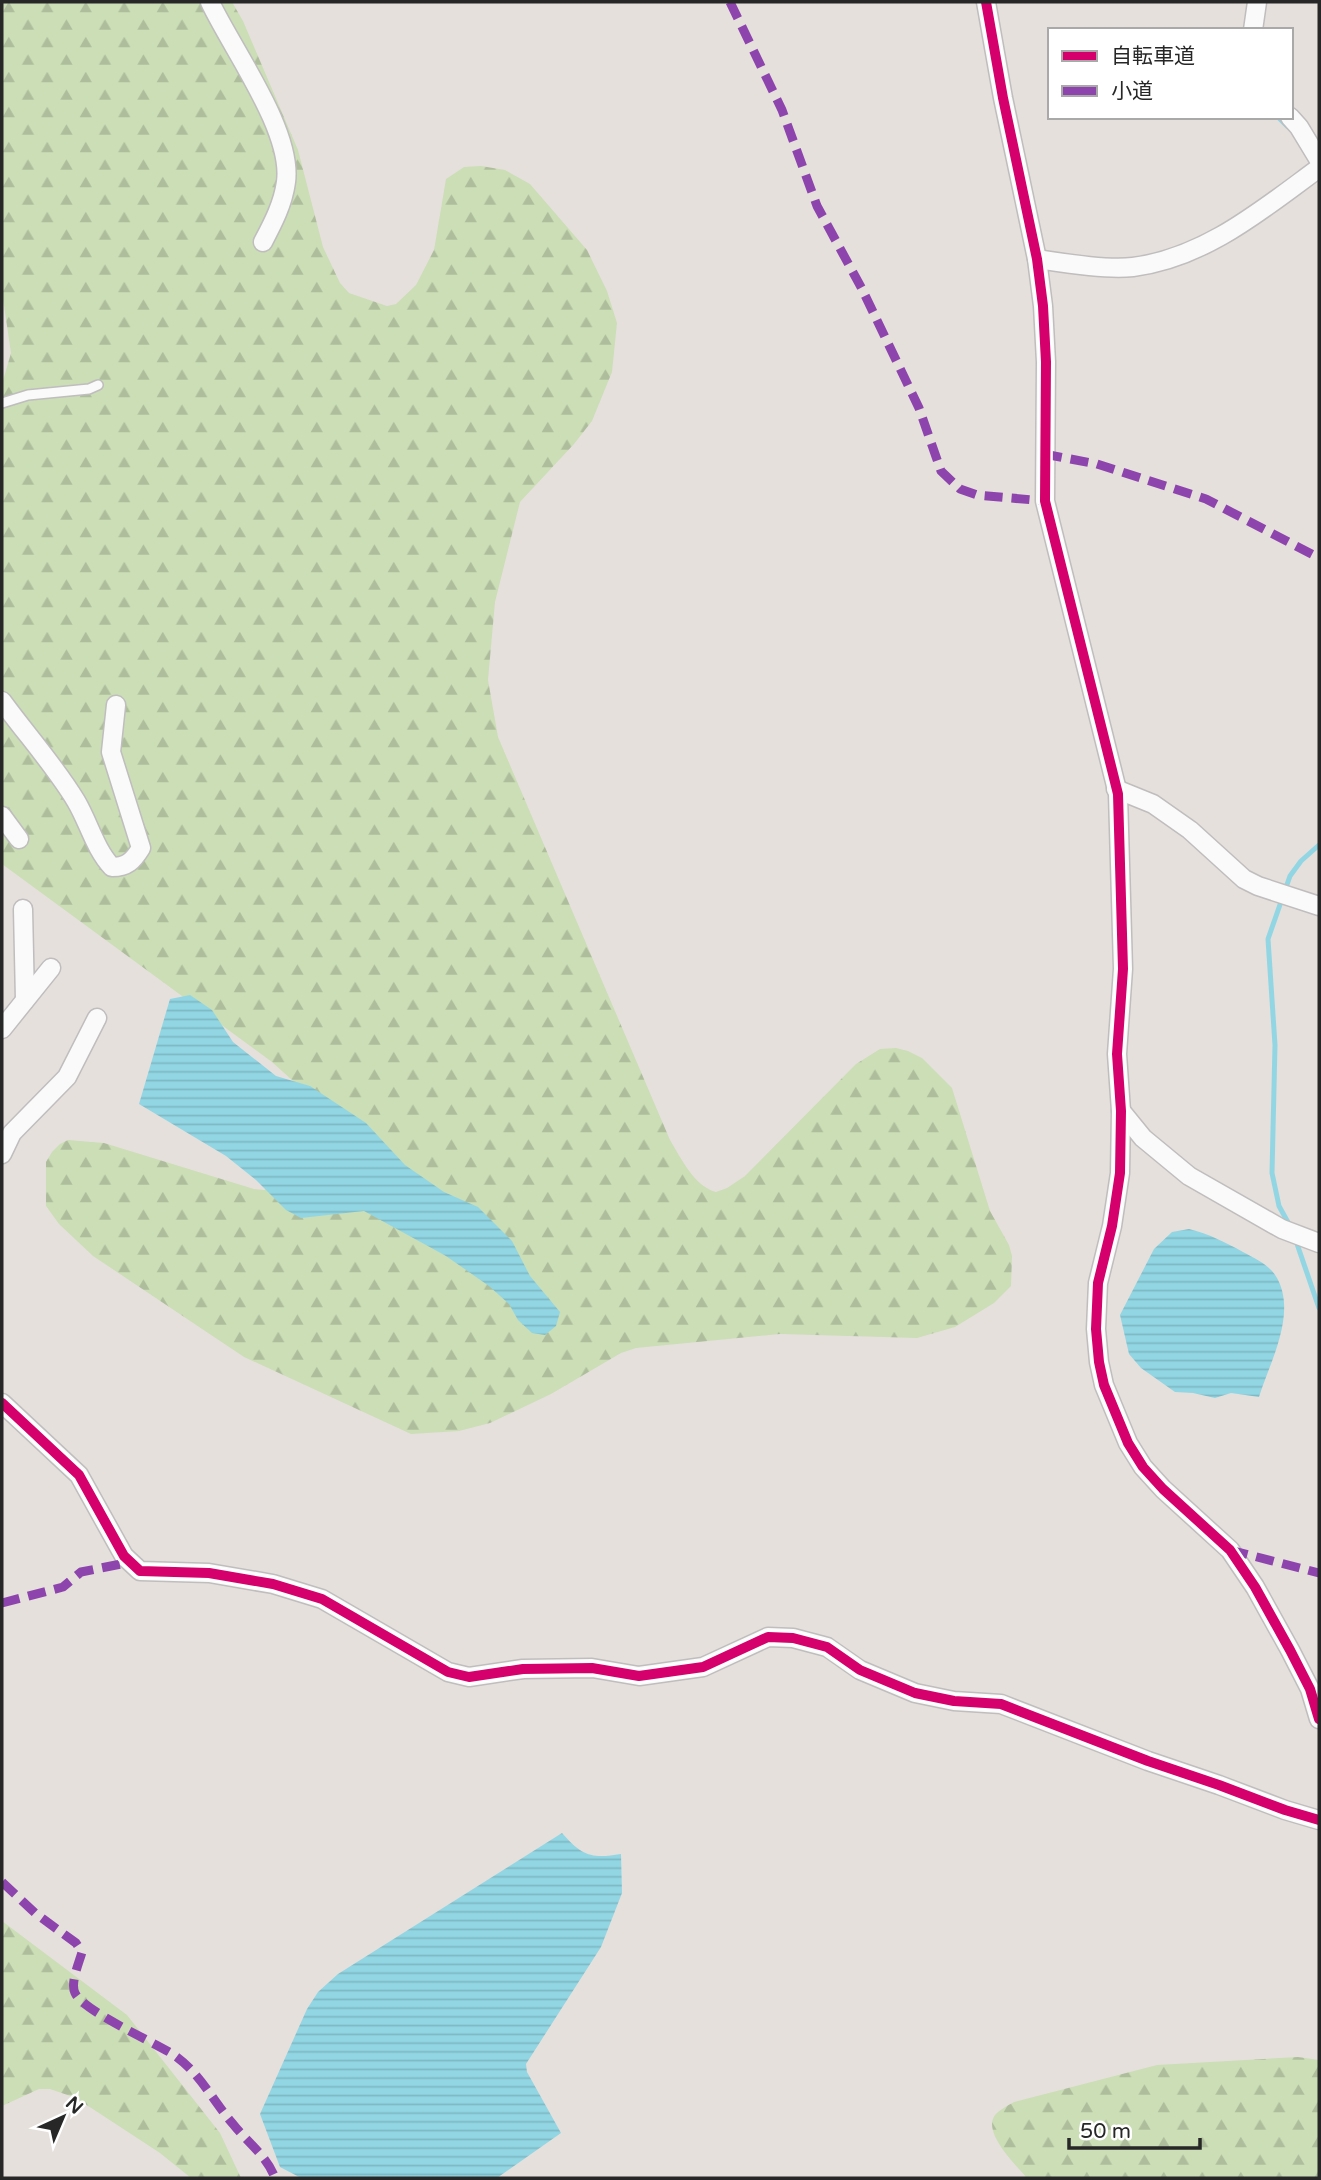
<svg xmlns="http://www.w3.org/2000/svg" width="1321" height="2180" viewBox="0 0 1321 2180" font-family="'Varela Round','Noto Sans JP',sans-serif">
<defs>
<pattern id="forest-firs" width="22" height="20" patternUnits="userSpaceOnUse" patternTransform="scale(1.75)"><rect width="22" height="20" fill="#cbdeb6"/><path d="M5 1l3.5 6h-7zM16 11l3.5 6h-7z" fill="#aebe9c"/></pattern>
<pattern id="water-rules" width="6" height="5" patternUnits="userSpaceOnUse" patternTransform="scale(1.75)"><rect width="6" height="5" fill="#92d6e4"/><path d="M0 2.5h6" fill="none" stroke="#7eb8c4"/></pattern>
</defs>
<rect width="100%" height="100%" fill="#e5e0dc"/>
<g fill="url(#forest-firs)">
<path d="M2 2H232L243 21 298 150 323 247 340 283 349 293 387 306 396 304 416 285 434 250 446 179 464 167 481 166 505 170 530 184 587 250 607 291 617 323 612 372 592 421 574 444 520 502 495 602 488 680 498 737 670 1140C681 1158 694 1186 716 1192L727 1188 745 1176 856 1064 880 1049 896 1048 908 1051 922 1058 952 1088 990 1211 1009 1245 1012 1256 1011 1286 994 1303 955 1327 917 1338 780 1334 636 1348 621 1353 551 1394 490 1423 459 1431 411 1434 244 1357 93 1256 59 1224 46 1206V1162L52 1152 60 1144 68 1140 104 1143 254 1189 264 1190 275 1185 313 1099 272 1062 2 864V384L11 353 2 292Z"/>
<path d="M2 1921 127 2015 220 2133 241 2178H191L160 2153 76 2098 50 2089H39L2 2106Z"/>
<path d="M1298 2057 1319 2060V2178H1027C1016 2165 982 2133 995 2115 999 2110 1009 2105 1014 2102L1157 2065Z"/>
</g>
<g fill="url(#water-rules)">
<path d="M190 995 212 1010 233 1042 276 1076 310 1086 366 1123 405 1165 444 1192 478 1207 512 1241 530 1276 560 1312 556 1326 545 1335 532 1333 518 1320 509 1304 489 1286 446 1256 364 1211 301 1218 286 1210 256 1180 226 1156 139 1104 170 999Z"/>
<path d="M1189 1229C1209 1234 1225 1242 1243 1252 1256 1259 1270 1265 1277 1278 1297 1314 1270 1362 1259 1397L1231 1393 1215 1398 1193 1393 1175 1392 1141 1368 1129 1354 1120 1315 1154 1249 1172 1232Z"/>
<path d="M562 1833C582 1856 592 1859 621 1854L622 1893 601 1947 526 2064 527 2072 561 2133 497 2178H301L280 2167 260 2114 307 2009 318 1992 338 1974Z"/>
</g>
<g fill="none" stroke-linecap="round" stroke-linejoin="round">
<g stroke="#92d6e4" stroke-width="5">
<path d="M1278 117 1287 126"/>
<path d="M1290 1226 1279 1206 1272 1173 1275 1045 1268 939 1290 876 1301 861 1319 845"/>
<path d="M1295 1238 1319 1308"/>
</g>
<g stroke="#bfbdbd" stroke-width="12">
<path id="lane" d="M2 403 28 395 89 389 98 385"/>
</g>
<g stroke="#bfbdbd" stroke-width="21">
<g id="street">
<path d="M210 2C232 49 293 131 286 182 283 204 273 223 263 242"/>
<path d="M986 2 1003 98 1037 259 1043 306 1046 362 1045 501 1118 794 1123 969 1117 1054 1121 1111 1120 1173 1112 1226 1098 1283 1096 1329 1099 1362 1104 1385 1128 1443 1143 1467 1163 1489 1230 1550 1255 1587 1290 1650 1310 1689 1319 1719"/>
<path d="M1253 30 1257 2"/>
<path d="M1290 117 1299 127 1319 160"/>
<path d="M1037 259C1064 263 1106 270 1133 267 1205 258 1263 209 1319 168"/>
<path d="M2 701C26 734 55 766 76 801 89 823 95 849 112 867 127 867 133 861 141 848L111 752 116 705"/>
<path d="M1116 789 1153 804 1190 830 1244 879 1258 886 1319 906"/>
<path d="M2 816 19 839"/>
<path d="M23 909 25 1000"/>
<path d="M2 1029 51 968"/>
<path d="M1121 1111 1143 1138 1189 1176 1282 1229 1319 1243"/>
<path d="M2 1154 12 1133 67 1077 97 1018"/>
<path d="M2 1403 79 1475 124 1556 140 1571 209 1573 273 1584 322 1599 448 1672 469 1677 523 1669 592 1668 639 1676 703 1667 768 1637 793 1638 827 1647 860 1670 915 1693 954 1701 1001 1704 1148 1761 1219 1785 1285 1810 1319 1820"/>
</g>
</g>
<use href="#lane" stroke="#fbfafa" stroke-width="9"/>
<use href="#street" stroke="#fbfafa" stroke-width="18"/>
<g stroke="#8e44ad" stroke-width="9" stroke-dasharray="18 9" stroke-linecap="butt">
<path d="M730 2 782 110 817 206 862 289 919 408 941 471 960 489 977 495 1045 501"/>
<path d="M1044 454 1097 464 1206 499 1319 558"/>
<path d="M1230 1550 1319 1573"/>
<path d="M2 1603 63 1587 81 1572 131 1562"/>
<path d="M2 1882 35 1913 76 1943 82 1952C79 1963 70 1983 75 1993 83 2011 154 2042 174 2055 200 2073 213 2101 233 2124 247 2142 267 2156 275 2178"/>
</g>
<g stroke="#fff" stroke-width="15">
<g id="cycleway">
<path d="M986 2 1003 98 1037 259 1043 306 1046 362 1045 501 1118 794 1123 969 1117 1054 1121 1111 1120 1173 1112 1226 1098 1283 1096 1329 1099 1362 1104 1385 1128 1443 1143 1467 1163 1489 1230 1550 1255 1587 1290 1650 1310 1689 1319 1719"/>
<path d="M2 1403 79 1475 124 1556 140 1571 209 1573 273 1584 322 1599 448 1672 469 1677 523 1669 592 1668 639 1676 703 1667 768 1637 793 1638 827 1647 860 1670 915 1693 954 1701 1001 1704 1148 1761 1219 1785 1285 1810 1319 1820"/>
</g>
</g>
<use href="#cycleway" stroke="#d6006c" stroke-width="10"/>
</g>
<rect width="1321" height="2180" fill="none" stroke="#272727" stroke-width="7"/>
<rect x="1048" y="28" width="245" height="91" fill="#ffffff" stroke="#a9a9a9" stroke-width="2"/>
<rect x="1062" y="51" width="35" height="10" fill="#d6006c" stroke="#a9a9a9" stroke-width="2"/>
<text x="1111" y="63" font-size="21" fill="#272727">自転車道</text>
<rect x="1062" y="86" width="35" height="10" fill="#8e44ad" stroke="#a9a9a9" stroke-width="2"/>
<text x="1111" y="98" font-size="21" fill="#272727">小道</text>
<g transform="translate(63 2117) rotate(44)" stroke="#ffffff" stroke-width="5" paint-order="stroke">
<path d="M0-5L12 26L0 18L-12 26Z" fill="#272727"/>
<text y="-10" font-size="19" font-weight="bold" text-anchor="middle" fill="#272727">N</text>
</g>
<path d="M1069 2138v10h131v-10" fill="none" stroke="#272727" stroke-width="3.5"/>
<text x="1080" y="2138" font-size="21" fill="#272727" stroke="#ffffff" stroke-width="5" paint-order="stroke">50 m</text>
</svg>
